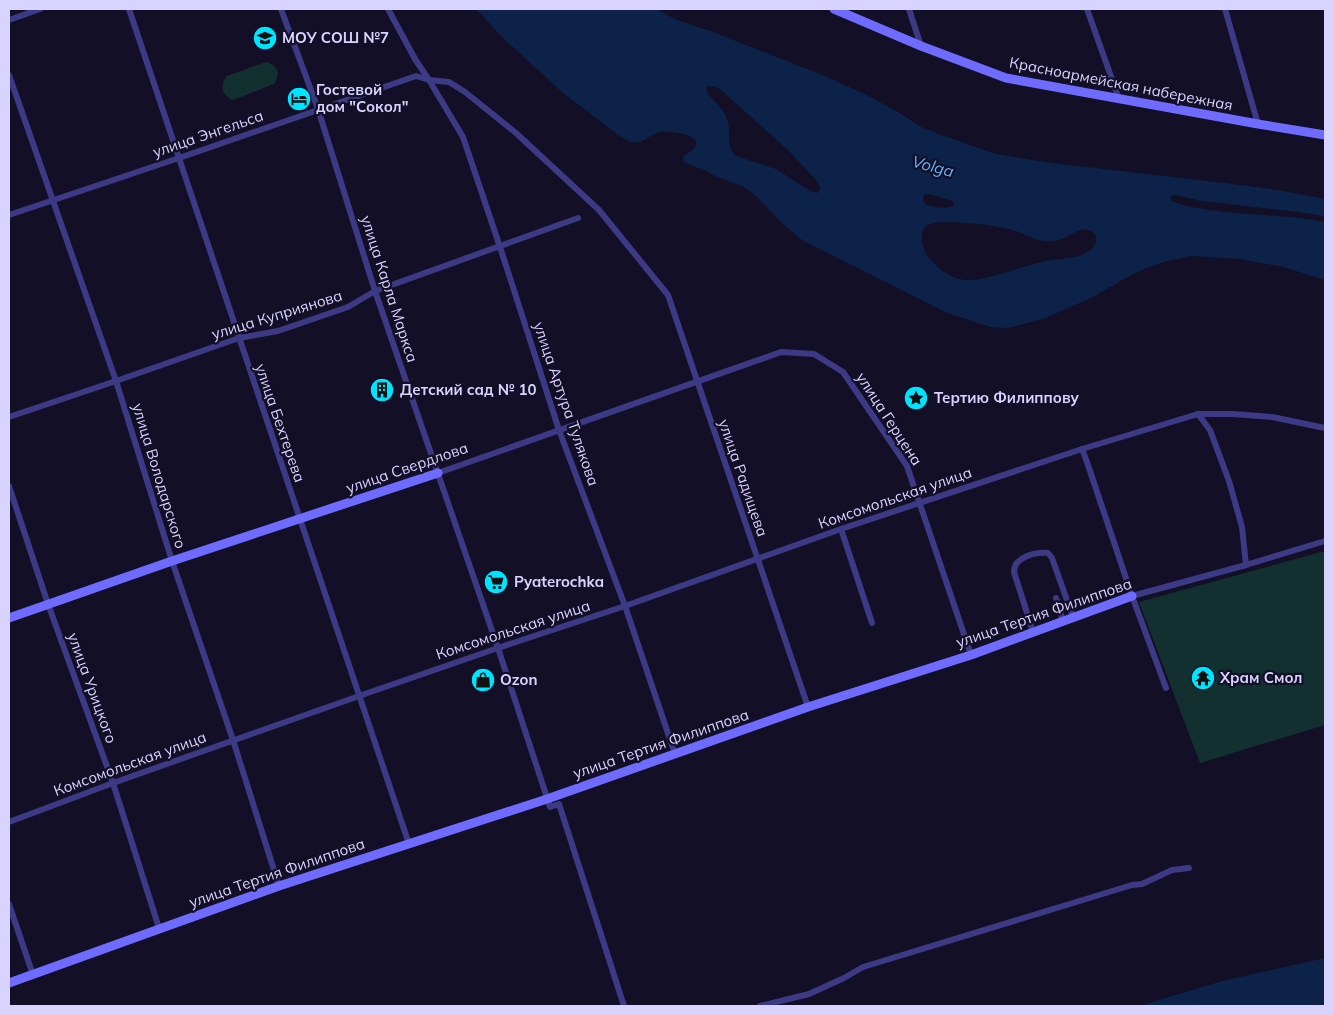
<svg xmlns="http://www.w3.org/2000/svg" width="1334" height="1015" viewBox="0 0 1334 1015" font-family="Mulish,sans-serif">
<rect width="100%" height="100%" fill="#130f26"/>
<g fill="#12302f">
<path d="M266 62C278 65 281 74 274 84L233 100C222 95 219 86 227 76Z"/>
<path d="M1325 551V725L1200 763 1139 602Z"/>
</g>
<g fill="#0c2248" fill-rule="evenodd">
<path d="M476 9H656L677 20 713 32 820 74 867 95 898 112 921 127 944 136 996 154 1052 163 1233 184 1284 191 1325 199V216H1323L1298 212 1202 201 1175 195H1172L1170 197 1172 201C1183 206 1196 208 1209 210 1248 216 1287 214 1325 222V280L1283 267 1240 259 1193 256 1167 261 1149 267 1133 274 1091 298 1043 319 1008 328 990 327 945 312 802 240 785 226 756 196 744 187 715 176 704 170 685 163 683 160 684 156C688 153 694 150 696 145 700 133 667 131 660 132 652 134 646 140 639 142 632 144 627 140 621 137L562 92 503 38ZM707 86 716 87 721 90 788 150 817 181 820 187 819 191 817 193 810 191 776 169 736 156C726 147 731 134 728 122 724 106 711 101 706 89ZM925 194 933 195 953 201 954 205C947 210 935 207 926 205 923 201 922 198 925 194ZM942 222C964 222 987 224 1008 229 1021 231 1031 240 1044 241 1051 242 1058 241 1064 238 1076 233 1082 224 1095 234 1097 242 1096 246 1089 251 1077 260 1056 258 1041 262 1019 267 981 284 959 279 942 274 919 255 922 235 922 233 923 229 924 228 928 223 937 223 942 222Z"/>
<path d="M1325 958V1006H1142L1149 1003 1222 981Z"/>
</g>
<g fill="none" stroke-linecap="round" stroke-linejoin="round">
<g stroke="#3d3a85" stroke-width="6">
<path d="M129 9 409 844"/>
<path d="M281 9 318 109 375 291 498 648 550 807 559 804 624 1006"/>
<path d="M388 9 415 59 429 80 449 82 465 92 516 133 599 210 668 295 808 707"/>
<path d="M909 9 921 46"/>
<path d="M1087 9 1119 99"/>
<path d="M1225 9 1258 124"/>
<path d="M9 20 40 9"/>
<path d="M9 75 116 381 172 561 233 740 279 886"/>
<path d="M9 215 179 158 416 76 429 80 463 137 500 247 559 430 625 606 675 754"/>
<path d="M1198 414 1210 430 1229 481 1242 527 1246 565"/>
<path d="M9 417 116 381 239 338 278 331 348 307 375 291 578 218"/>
<path d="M1082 449 1087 462 1132 596 1166 688"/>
<path d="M438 473 781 352 814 354 843 372 907 466 971 655"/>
<path d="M9 486 48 604 113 783 159 928"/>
<path d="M841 529 872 623"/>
<path d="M1132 596 1246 565 1325 541"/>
<path d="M1056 598 1063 621"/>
<path d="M1033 632 1014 572C1014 557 1035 552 1048 553L1052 558 1073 617"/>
<path d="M9 822 113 783 359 696 498 648 625 606 841 529 1082 449 1198 414H1233L1272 417 1325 428"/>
<path d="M9 904 33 975"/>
<path d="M760 1006 809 994 844 978 863 967 1132 885 1142 884 1172 870 1189 868"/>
</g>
<g stroke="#6f6bff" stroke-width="9">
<path d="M834 9 921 46 1006 78 1258 124 1325 135"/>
<path d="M9 618 172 561 438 473"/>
<path d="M9 983 279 886 547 799 808 707 971 655 1132 596"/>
</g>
</g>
<defs>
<g id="school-disc" transform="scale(1.25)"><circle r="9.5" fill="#00e5ff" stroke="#130f26"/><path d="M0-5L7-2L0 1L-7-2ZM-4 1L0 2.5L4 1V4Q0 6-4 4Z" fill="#111"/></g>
<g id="hotel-disc" transform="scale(1.25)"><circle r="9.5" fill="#00e5ff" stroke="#130f26"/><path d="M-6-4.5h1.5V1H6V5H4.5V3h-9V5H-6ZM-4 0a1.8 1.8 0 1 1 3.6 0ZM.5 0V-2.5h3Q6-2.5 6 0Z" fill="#111"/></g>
<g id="building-disc" transform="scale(1.25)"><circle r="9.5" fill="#00e5ff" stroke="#130f26"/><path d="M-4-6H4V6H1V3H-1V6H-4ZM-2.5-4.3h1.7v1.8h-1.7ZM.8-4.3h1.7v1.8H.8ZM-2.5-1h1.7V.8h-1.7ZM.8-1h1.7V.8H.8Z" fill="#111"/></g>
<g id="sight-disc" transform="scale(1.25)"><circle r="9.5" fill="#00e5ff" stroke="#130f26"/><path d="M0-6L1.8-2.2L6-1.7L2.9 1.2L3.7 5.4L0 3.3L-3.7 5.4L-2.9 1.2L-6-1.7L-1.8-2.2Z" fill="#111"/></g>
<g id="supermarket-disc" transform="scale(1.25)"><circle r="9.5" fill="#00e5ff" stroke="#130f26"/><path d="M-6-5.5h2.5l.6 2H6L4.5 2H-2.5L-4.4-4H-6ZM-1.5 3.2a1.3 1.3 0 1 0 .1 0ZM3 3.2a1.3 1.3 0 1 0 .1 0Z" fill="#111"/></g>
<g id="temple-disc" transform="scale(1.25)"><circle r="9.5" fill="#00e5ff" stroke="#130f26"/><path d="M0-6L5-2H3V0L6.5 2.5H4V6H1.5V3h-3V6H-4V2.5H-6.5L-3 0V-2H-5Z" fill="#111"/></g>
<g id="shop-disc" transform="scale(1.25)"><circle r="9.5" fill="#00e5ff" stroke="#130f26"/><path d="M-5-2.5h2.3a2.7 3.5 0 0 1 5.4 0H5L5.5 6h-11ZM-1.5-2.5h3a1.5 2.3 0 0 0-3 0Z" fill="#111"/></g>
</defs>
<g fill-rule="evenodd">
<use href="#school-disc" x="265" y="38"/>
<use href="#hotel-disc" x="299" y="99"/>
<use href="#building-disc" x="382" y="390"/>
<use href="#sight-disc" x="916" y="398"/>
<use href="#supermarket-disc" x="496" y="582"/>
<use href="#temple-disc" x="1203" y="678"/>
<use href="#shop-disc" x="483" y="680"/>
</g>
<g text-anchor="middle" stroke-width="4.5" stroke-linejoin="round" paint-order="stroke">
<g font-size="15" font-weight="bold" fill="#d9d4ff" stroke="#130f26" text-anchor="start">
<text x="282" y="43">МОУ СОШ №7</text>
<text x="316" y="95">Гостевой<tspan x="316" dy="17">дом "Сокол"</tspan></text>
<text x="400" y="395">Детский сад № 10</text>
<text x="934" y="403">Тертию Филиппову</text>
<text x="514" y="587">Pyaterochka</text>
<text x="1220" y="683">Храм Смол</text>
<text x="500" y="685">Ozon</text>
</g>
<g font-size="15" fill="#d9d4ff" stroke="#130f26">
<text transform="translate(1121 84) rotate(11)" y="5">Красноармейская набережная</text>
<text transform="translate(208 134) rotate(-19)" y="5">улица Энгельса</text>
<text transform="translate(389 289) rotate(72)" y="5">улица Карла Маркса</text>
<text transform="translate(277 315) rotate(-17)" y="5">улица Куприянова</text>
<text transform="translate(566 404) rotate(71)" y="5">улица Артура Тулякова</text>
<text transform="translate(889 419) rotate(57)" y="5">улица Герцена</text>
<text transform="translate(280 423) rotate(71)" y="5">улица Бехтерева</text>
<text transform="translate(407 468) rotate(-19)" y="5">улица Свердлова</text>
<text transform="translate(159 476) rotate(73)" y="5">улица Володарского</text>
<text transform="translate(743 478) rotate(71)" y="5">улица Радищева</text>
<text transform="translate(895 498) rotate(-19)" y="5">Комсомольская улица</text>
<text transform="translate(1044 613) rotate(-19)" y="5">улица Тертия Филиппова</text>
<text transform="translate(513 630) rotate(-18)" y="5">Комсомольская улица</text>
<text transform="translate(92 688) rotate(70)" y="5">улица Урицкого</text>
<text transform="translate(661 744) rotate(-19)" y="5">улица Тертия Филиппова</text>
<text transform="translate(130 764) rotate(-20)" y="5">Комсомольская улица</text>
<text transform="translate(277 873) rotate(-19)" y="5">улица Тертия Филиппова</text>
</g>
<g font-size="16" font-style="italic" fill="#62b6ff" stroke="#130f26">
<text transform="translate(933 166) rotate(15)" y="6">Volga</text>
</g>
</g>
<rect width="1334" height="1015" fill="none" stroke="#d9d4ff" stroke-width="20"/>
</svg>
